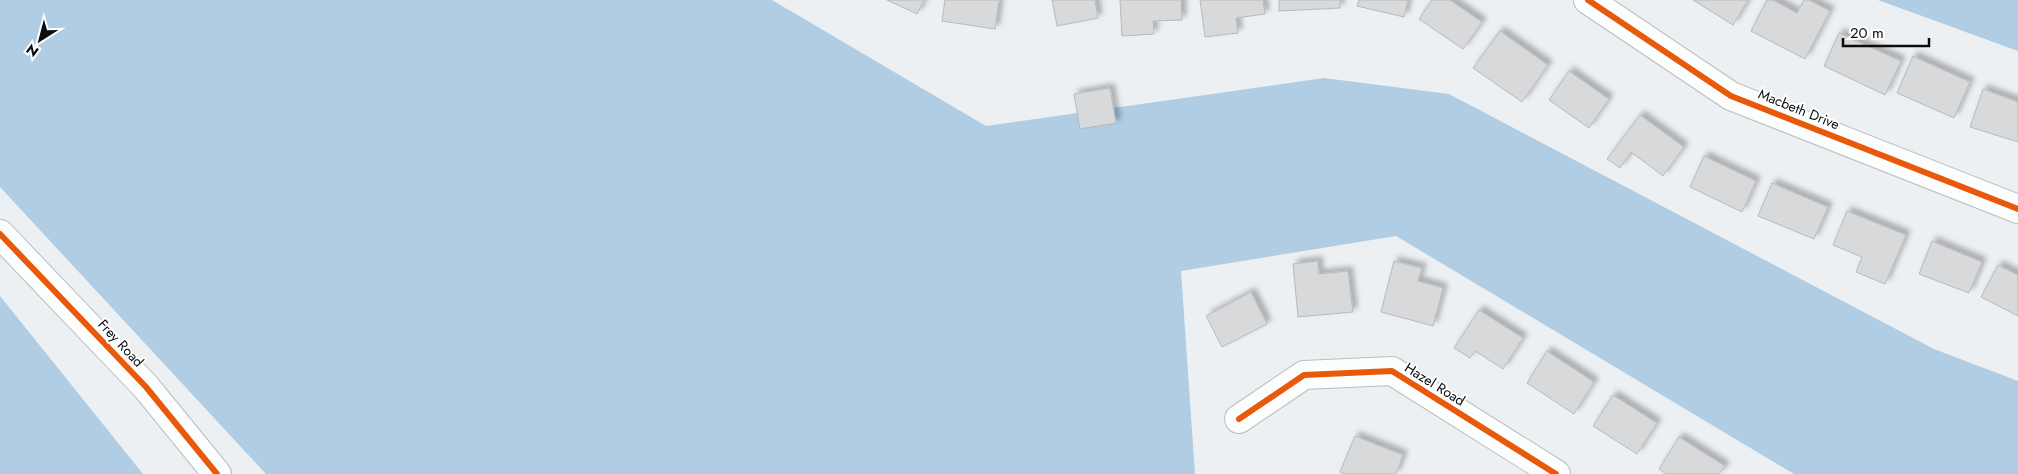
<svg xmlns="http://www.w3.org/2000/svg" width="2018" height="474" viewBox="0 0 2018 474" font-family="Jost,sans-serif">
<defs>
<filter id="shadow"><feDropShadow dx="4.5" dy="-4.5" stdDeviation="2.5" flood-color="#0004"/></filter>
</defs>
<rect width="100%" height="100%" fill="#edf0f3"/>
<g fill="#b0cde4">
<path d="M0 0H772L986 126 1324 78 1449 94 1934 349 2018 381V474H1794L1396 236 1181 271 1195 474H266L0 187Z"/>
<path d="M1878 0H2018V51Z"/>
<path d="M0 296 143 474H0Z"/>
</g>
<g fill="#d7d9da" stroke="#b8b9ba" filter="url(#shadow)">
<path d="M887 0H924L917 14Z"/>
<path d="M945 0H999L995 29 942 21Z"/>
<path d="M1052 0H1095L1098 18 1057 26Z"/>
<path d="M1120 0H1181L1182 20 1153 21 1154 34 1122 36Z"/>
<path d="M1200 0H1263L1265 14 1236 18 1238 33 1205 37Z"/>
<path d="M1279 0H1340V8L1279 11Z"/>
<path d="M1359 0H1408L1404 17 1357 6Z"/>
<path d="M1432 0H1450L1482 22 1463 49 1419 19Z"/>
<path d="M1693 0H1748L1733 25Z"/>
<path d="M1767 0H1773L1797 13 1804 0H1809L1830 11 1805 59 1751 31Z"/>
<path d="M1500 31 1548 65 1522 102 1473 68Z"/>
<path d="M1839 33 1901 61 1885 95 1824 66Z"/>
<path d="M1913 56 1970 82 1954 118 1897 93Z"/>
<path d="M1569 71 1609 99 1589 128 1549 100Z"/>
<path d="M1110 88 1116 123 1080 129 1074 94Z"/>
<path d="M1983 89 2018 102V142L1970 127Z"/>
<path d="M1640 115 1684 147 1663 176 1631 152 1620 168 1607 159Z"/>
<path d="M1704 156 1756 181 1742 212 1690 187Z"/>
<path d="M1772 183 1828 207 1814 239 1758 216Z"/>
<path d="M1847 211 1906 235 1885 284 1856 272 1862 257 1833 245Z"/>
<path d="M1932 241 1982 262 1969 293 1919 274Z"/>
<path d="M1318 261 1319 274 1348 271 1353 312 1298 317 1293 264Z"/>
<path d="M1394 261 1422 268 1418 281 1443 288 1433 326 1381 312Z"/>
<path d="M1998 265 2018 275V316L1981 297Z"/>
<path d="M1251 292 1267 324 1222 347 1206 316Z"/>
<path d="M1479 310 1523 338 1503 369 1475 351 1470 358 1454 348Z"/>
<path d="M1547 351 1594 382 1574 414 1527 383Z"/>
<path d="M1613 395 1657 423 1637 454 1593 426Z"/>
<path d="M1355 436 1403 455 1396 474H1345L1340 472Z"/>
<path d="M1679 437 1725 466 1719 474H1666L1659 469Z"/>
</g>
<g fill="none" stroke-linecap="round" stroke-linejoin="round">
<g stroke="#babdbf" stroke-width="30">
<g id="minor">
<path d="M1588 0 1731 96 2018 209"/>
<path d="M1239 419 1304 375 1392 371 1556 474"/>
</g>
</g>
<g stroke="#babdbf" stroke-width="30">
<path id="tertiary" d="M0 234 146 387 217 474"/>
</g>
<use href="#minor" stroke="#fcfdfd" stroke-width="28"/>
<use href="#tertiary" stroke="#fcfdfd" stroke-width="28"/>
<g stroke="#fff" stroke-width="9">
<g id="cycleway">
<path d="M1588 0 1731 96 2018 209"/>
<path d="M0 234 146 387 217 474"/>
<path d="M1239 419 1304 375 1392 371 1556 474"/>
</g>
</g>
<use href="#cycleway" stroke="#e8590c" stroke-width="6"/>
</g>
<g text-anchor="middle" stroke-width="4" stroke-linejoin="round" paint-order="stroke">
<g font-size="14" fill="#0b0c0e" stroke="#fff">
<text transform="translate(1799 109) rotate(22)" y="5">Macbeth Drive</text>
<text transform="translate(121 343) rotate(47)" y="5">Frey Road</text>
<text transform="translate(1435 384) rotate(32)" y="5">Hazel Road</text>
</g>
</g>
<g transform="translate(40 40) rotate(216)" stroke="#ffffff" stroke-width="4" paint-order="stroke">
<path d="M0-4L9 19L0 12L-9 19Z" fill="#0b0c0e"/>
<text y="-8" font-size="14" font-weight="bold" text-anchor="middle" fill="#0b0c0e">N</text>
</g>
<path d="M1843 38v8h86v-8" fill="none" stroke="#0b0c0e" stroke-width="2.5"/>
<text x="1850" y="38" font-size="15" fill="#0b0c0e" stroke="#ffffff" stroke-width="4" paint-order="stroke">20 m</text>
</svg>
